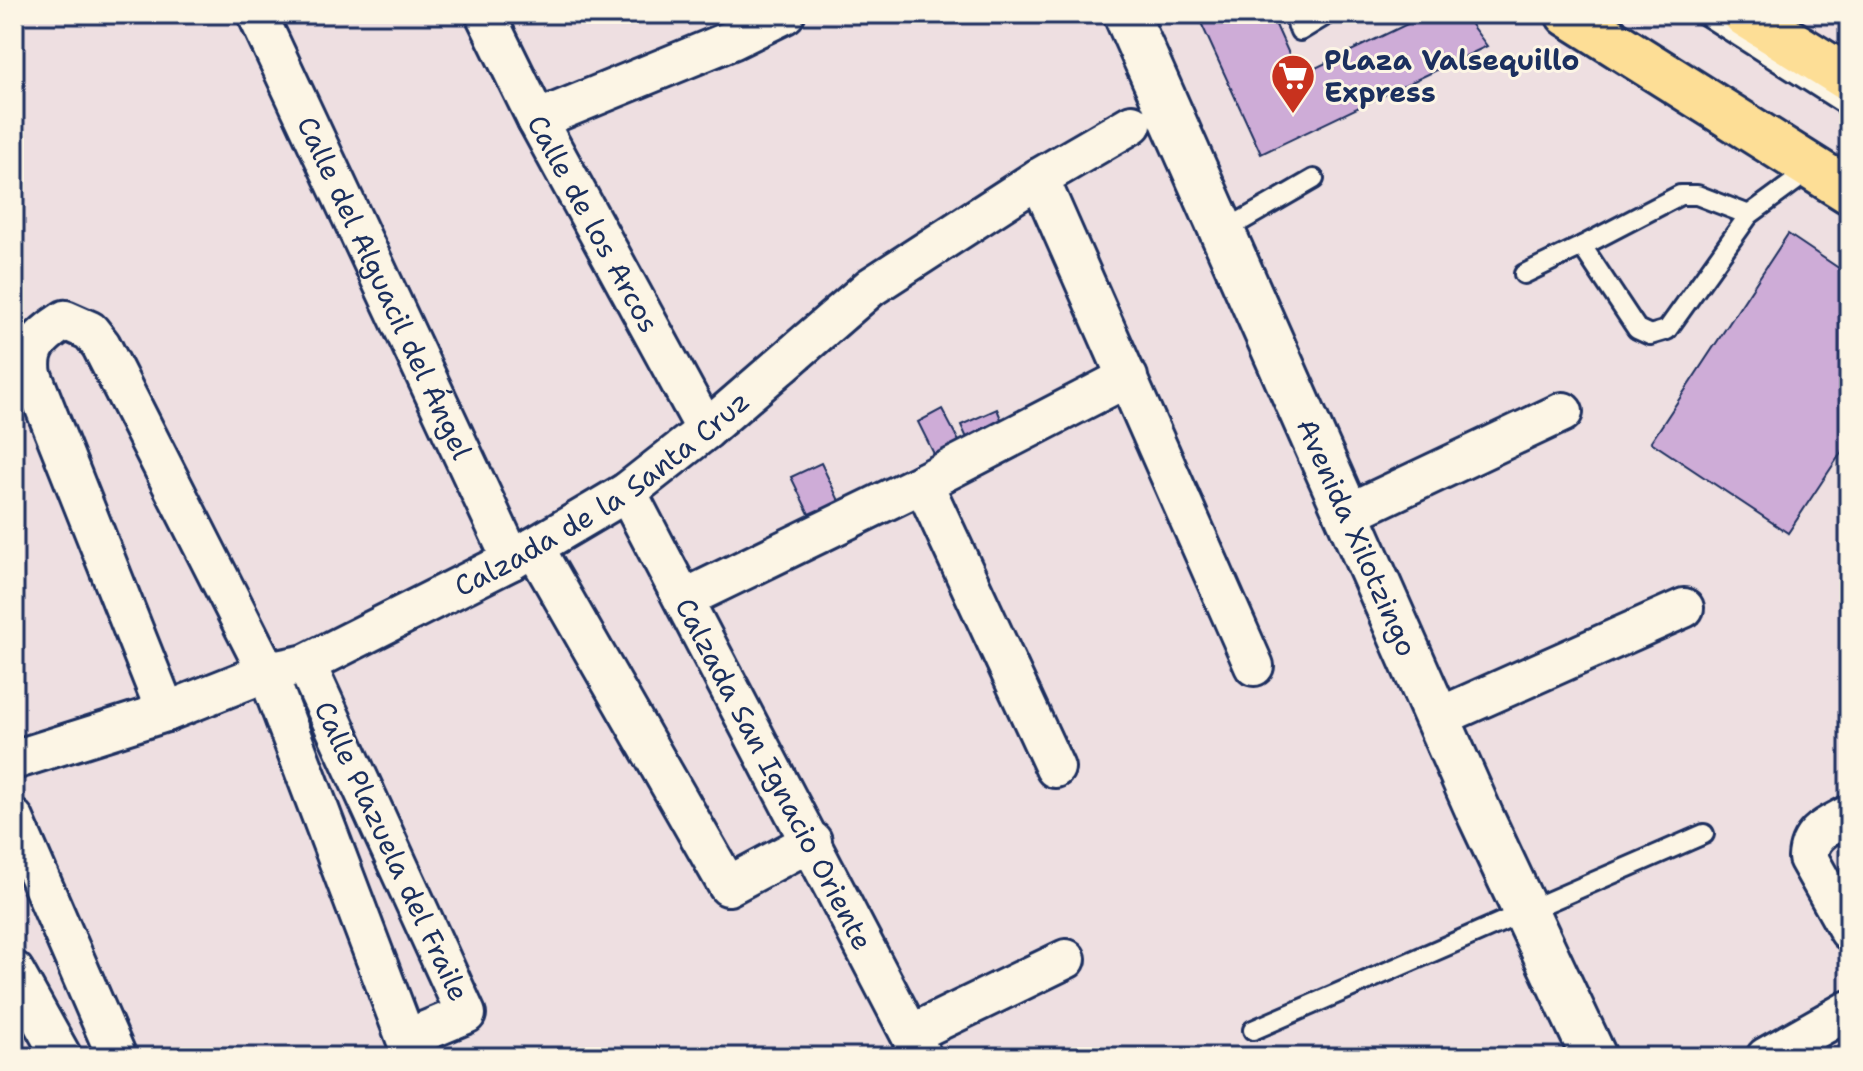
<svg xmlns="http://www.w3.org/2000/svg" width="1863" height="1071" viewBox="0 0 1863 1071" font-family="'Shantell Sans',sans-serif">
<rect width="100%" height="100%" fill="#eedfe1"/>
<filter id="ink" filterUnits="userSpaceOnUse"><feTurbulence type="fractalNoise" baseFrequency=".0125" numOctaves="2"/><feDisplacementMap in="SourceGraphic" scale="16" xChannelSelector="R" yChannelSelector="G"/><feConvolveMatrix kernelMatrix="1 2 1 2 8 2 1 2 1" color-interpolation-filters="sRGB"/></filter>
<g filter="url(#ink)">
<g fill="#ceacd7" stroke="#1b2f5e" stroke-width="2">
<path d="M1197 14H1271L1299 76 1428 14H1463L1487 46 1261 154Z"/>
<path d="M1788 234 1849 275V441L1788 533 1651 442Z"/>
<path d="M942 409 962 447 937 460 918 422Z"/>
<path d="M997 409 1006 431 971 447 961 425Z"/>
<path d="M821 463 842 507 825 516 818 510 809 514 791 477Z"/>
</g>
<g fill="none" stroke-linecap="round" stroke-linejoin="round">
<g stroke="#1b2f5e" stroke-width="24">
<g id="lane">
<path d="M1293 14 1300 31 1328 14"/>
<path d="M1703 14 1849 107"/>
<path d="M1222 232 1314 179"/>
<path d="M1582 246 1680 195H1697L1749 215"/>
<path d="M1524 274 1582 246 1637 329 1650 335 1667 330 1749 215 1813 168"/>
<path d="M1253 1030 1704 834"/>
</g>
</g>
<g stroke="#1b2f5e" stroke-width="44">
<g id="street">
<path id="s1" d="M257 14 512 560"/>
<path id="s2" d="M485 14 537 120 706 430"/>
<path d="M537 120 732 40 785 14"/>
<path d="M1039 178 1254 666"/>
<path d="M923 483 1055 768"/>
<path id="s3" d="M627 492 922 1057"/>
<path d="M1347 514 1563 412"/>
<path d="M534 547 728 886 812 841"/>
<path d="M686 598 923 483 1128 377"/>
<path d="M166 712 32 375C27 346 42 335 65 320L90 331 101 345 267 672 406 1039 466 1014 306 664"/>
<path d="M1437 718 1684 608"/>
<path id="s4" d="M14 760 166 712 267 672 306 664 512 560 627 492 706 430 871 287 1039 178 1132 124"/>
<path d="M1849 815C1829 826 1809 832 1808 858L1849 931"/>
<path d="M14 819 117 1057"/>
<path d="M14 971 62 1057"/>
<path d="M911 1034 1066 959"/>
<path d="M1766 1057 1849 1010"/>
</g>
</g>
<g stroke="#1b2f5e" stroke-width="50">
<g id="secondary">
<path id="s5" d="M1126 14 1481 817 1594 1057"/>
</g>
</g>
<g stroke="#1b2f5e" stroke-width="50">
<g id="primary">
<path d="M1568 14 1849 191"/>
<path d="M1745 14 1849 79"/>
</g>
</g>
<use href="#lane" stroke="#fcf5e5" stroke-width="18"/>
<use href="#street" stroke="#fcf5e5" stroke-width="38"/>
<use href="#secondary" stroke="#fcf5e5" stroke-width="44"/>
<use href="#primary" stroke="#fdde96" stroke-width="44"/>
</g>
</g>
<defs>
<g id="supermarket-pin" transform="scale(2.3)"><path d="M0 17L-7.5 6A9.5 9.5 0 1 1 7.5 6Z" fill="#c8321e" stroke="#fcf5e5"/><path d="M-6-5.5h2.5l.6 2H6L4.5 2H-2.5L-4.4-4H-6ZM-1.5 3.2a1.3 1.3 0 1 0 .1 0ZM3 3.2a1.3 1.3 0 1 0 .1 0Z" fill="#fff"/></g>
</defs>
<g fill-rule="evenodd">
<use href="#supermarket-pin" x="1293" y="76"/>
</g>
<g text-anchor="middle" stroke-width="6" stroke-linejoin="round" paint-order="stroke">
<g font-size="28" font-weight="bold" fill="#1b2f5e" stroke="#fcf5e5" text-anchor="start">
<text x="1324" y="70">PLaza Valsequillo<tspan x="1324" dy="32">Express</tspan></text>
</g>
<g font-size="28" fill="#1b2f5e" stroke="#fcf5e5">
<text dy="10" stroke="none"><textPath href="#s2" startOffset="236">Calle de los Arcos</textPath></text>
<text dy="10" stroke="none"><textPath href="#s1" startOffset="302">Calle del Alguacil del Ángel</textPath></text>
<text dy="10" stroke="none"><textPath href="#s4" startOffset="650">Calzada de la Santa Cruz</textPath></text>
<text dy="10" stroke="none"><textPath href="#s5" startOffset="572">Avenida Xilotzingo</textPath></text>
<text dy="10" stroke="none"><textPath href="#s3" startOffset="318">Calzada San Ignacio Oriente</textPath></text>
<text transform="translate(392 851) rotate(65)" y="10">Calle Plazuela del Fraile</text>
</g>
</g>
<rect width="1863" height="1071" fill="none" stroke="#fcf5e5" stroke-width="48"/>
<rect x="24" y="24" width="1815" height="1023" fill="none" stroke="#1b2f5e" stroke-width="3" filter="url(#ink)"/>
</svg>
